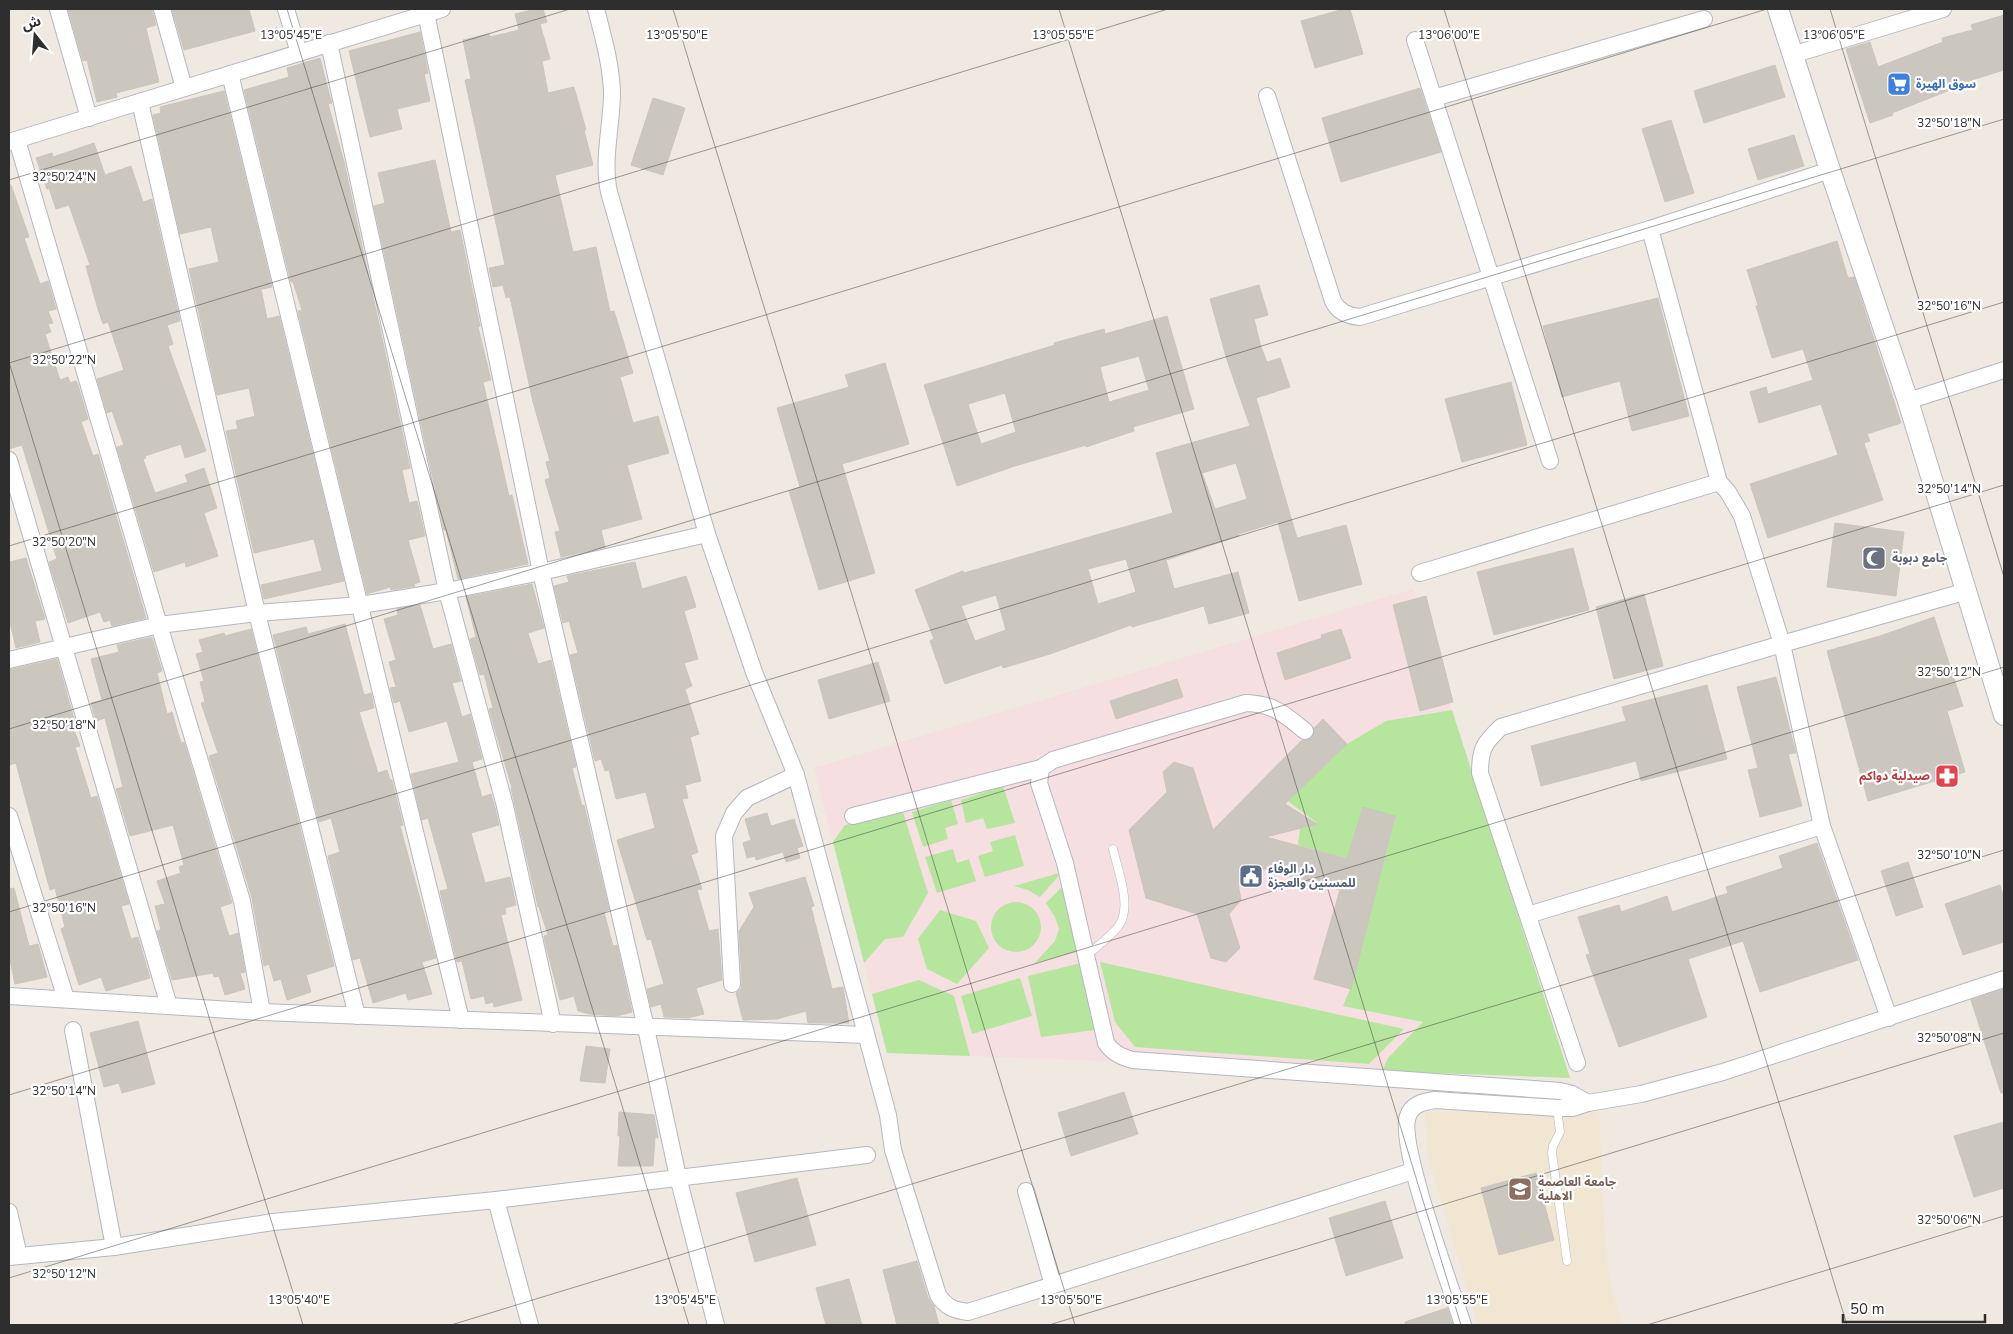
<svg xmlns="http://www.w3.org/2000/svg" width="2013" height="1334" viewBox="0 0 2013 1334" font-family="'Nunito Sans','Noto Sans Arabic',sans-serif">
<rect width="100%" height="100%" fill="#efe9e1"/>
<path fill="#f0e6d1" d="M1599 1109 1604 1224 1609 1279 1622 1325H1478L1427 1153 1425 1112Z"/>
<path fill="#f5dfe0" d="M1413 589 1570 1078 887 1053 814 768Z"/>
<g fill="#b6e59e">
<path d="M1452 710 1570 1078 1382 1071 1388 1058 1423 1022 1343 1006 1352 984 1395 816 1363 808 1347 859 1298 845 1300 828 1317 823 1288 801 1347 744 1386 721Z"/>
<path d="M1003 786 1015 823 987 829 983 818 966 823 961 800Z"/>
<path d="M951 800 958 824 945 828 948 839 923 847 912 812Z"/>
<path d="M903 812 928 893 903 937 885 939 864 963 833 842 845 825Z"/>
<path d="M1015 835 1024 866 985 877 978 856 993 851 990 842Z"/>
<path d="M953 849 957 863 969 859 976 881 937 893 925 857Z"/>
<path d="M1062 872 1040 897 1028 890 1014 886Z"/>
<path d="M1066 883 1082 950 1035 963 1055 941 1059 929 1055 917 1046 903Z"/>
<circle cx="1016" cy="927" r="25"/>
<path d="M940 910 976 921 989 948 957 984 927 969 918 939Z"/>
<path d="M1085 962 1103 1029 1041 1037 1028 976Z"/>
<path d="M1100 962 1404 1029 1369 1064 1135 1047 1115 1022Z"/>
<path d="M1020 978 1032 1016 972 1034 961 996Z"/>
<path d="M919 980 954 996 970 1056 887 1053 872 994Z"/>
</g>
<g fill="#cbc7bf" stroke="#cbc5ba" fill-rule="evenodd">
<path d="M68 9H152L156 25 146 28 159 82 116 93 117 97 97 102 87 60 83 61Z"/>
<path d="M172 9H249L255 31 184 50Z"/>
<path d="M536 9H543L547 22 540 24 550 59 542 61 548 93 574 87 586 130H584L593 165 555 175 573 252 596 247 610 312 614 311 633 373 620 377 633 423 658 416 669 453 627 465 642 519 601 530 605 547 561 557 555 532 560 531 545 480 550 478 546 462 550 461 533 402 510 297 506 298 503 285 493 287 489 268 505 265 465 80 471 79 463 40 489 34 490 37 519 30 515 14Z"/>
<path d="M1344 9H1350L1363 54 1315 68 1301 21Z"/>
<path d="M2004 15V70L1949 87 1950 90 1892 113 1893 115 1870 123 1846 49 1870 42 1878 67 1943 42 1942 38 1973 30 1971 25Z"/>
<path d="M420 32 428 73 424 74 430 101 397 109 402 129 370 137 349 51Z"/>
<path d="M320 58 330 97 332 103 328 104 344 162 410 468 402 470 409 503 417 501 425 536 408 540 420 582 414 584 415 586 391 590 390 587 367 594 298 311 302 310 293 282H291L244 90 289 77 287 68Z"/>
<path d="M1775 65 1785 97 1704 123 1694 91Z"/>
<path d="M1420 88 1441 152 1341 182 1322 118Z"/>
<path d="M224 91 272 287 261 289 267 319 279 316 344 581 264 599 261 585 322 571 314 539 254 553 226 431 238 429 236 421 255 416 249 388 217 395 189 269 219 262 211 227 180 234 153 115 161 113 160 107Z"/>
<path d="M653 98 685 108 663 175 631 165Z"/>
<path d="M1671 120 1694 193 1665 202 1642 129Z"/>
<path d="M1794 135 1804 166 1758 180 1748 149Z"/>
<path d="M94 143 105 175 131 166 143 202 152 199 180 321 167 325 173 344 168 346 206 451 185 458 181 444 145 456 146 458 143 459 155 493 188 482 185 475 204 468 217 508 204 513 218 556 186 567 185 562 154 572 117 447 124 445 112 411 107 413 97 379 124 370 108 322 103 324 97 306 86 266 90 265 69 205 56 209 49 188 47 189 36 158 52 153 53 157Z"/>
<path d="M435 160 451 232 460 230 480 326 478 327 491 380 483 382 509 496 512 495 528 564 458 579 446 530H444L374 206 385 203 378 173Z"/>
<path d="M9 185H11L29 237 24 238 40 284 48 281 56 309 48 311 53 323 48 324 51 332 45 334 60 380 68 377 70 383 76 381 78 385 88 419 81 422 93 456 98 454 146 618 112 626 110 620 104 622 100 612 68 623 49 562 57 559 22 445 9 449Z"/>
<path d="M1837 241 1848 278 1854 277 1901 423 1867 434 1870 441 1864 443 1883 500 1768 538 1750 484 1838 455 1821 404 1759 423 1750 392 1766 387 1768 394 1813 380 1803 349 1772 358 1756 306 1758 305 1747 270Z"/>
<path d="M1259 285 1268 315 1254 319 1261 347 1267 362 1280 358 1290 387 1256 398 1297 538 1346 525 1362 584 1299 601 1278 522 1238 534 1239 536 1166 560 1174 589 1238 572 1249 613 1209 624 1204 606 1132 627 1131 625 1050 654 1003 668 1002 665 945 684 930 641 934 639 915 590 963 571 964 573 1173 513 1156 453 1250 426 1227 360 1210 299ZM1236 463 1247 499 1215 509 1202 473ZM1126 559 1136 592 1098 604 1088 569ZM996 595 1006 630 975 641 961 606Z"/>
<path d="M1658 298 1689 416 1632 431 1620 381 1562 397 1543 326Z"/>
<path d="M1167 316 1194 409 1133 427 1134 431 1086 447V445L1015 466 957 486 924 385 1055 345 1054 343 1104 329 1105 334ZM1139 356 1149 390 1109 402 1100 367ZM1005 393 1016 432 981 444 968 404Z"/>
<path d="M885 363 909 444 842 464 875 573 819 590 789 491 800 487 777 408 849 387 845 375Z"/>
<path d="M1511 382 1527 445 1462 462 1445 399Z"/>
<path d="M1835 523 1904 532 1896 596 1827 587Z"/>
<path d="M1573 548 1589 610 1494 635 1477 572Z"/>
<path d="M26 558 45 619 35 621 40 642 16 648 9 618V562Z"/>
<path d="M635 562 642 589 686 576 696 607 684 611 698 659 684 663 692 686 685 689 699 734 690 737 701 781 685 785 688 798 682 799 698 852 691 855 702 889 697 890 709 931 718 929 722 980 696 988 704 1014 688 1018 664 1017 661 1004 651 1007 647 989 664 984 651 939 647 940 617 840 655 828 646 792 616 799 609 770 605 771 601 759 595 761 570 655 578 653 569 621 563 623 554 586 569 582 567 576Z"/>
<path d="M532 584 544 628 528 633 538 664 551 660 576 767 572 768 582 806 584 805 609 910 604 912 613 946 617 945 632 1012 617 1016 589 1014 578 1011 574 996 560 1000 545 942 544 936 548 935 539 907H538L511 788H512L489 709 493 708 484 674 480 675 470 639 476 637 466 597Z"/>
<path d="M1644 594 1663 666 1614 679 1596 607Z"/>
<path d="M1426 596 1453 702 1420 711 1393 605Z"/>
<path d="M420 605 433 649 451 644 461 681 452 683 462 717 470 714 482 759 472 762 482 797 491 794 495 808 499 825 471 833 485 883 510 877 516 905 505 908 506 914 501 915 522 1000 494 1007 493 1002 486 1004 484 996 471 999 462 961 457 962 440 891 448 889 428 818 422 820 411 774 459 762 447 721 409 732 400 701 394 703 390 688 396 687 389 662 396 660 384 619 398 615 397 609Z"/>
<path d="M1934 617 1963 706 1947 711 1965 772 1868 801 1827 651 1880 636Z"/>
<path d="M345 624 364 695 371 693 374 708 359 712 378 773 387 770 390 780H392L403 825 400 826 436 958 422 962 432 994 408 1000 406 993 373 1003 360 958 353 960 328 856 340 852 331 818 319 822 273 635 306 627 308 634Z"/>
<path d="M251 629 334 966 306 975 311 992 287 1000 281 979 274 981 269 964 264 966 252 898 209 756 218 753 201 703 205 702 200 682 204 681 196 654 203 652 199 640 224 633 225 636Z"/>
<path d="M1341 629 1351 658 1285 680 1277 653 1322 638 1321 635Z"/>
<path d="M152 637 162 671 157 673 167 714 172 712 181 743 184 742 232 903 220 907 229 936 238 933 245 972 240 973 245 989 225 995 219 976 214 977 213 973 172 980 157 931 161 930 155 906 165 904 157 881 181 873 179 867 184 865 173 825 130 836 116 789 123 787 105 718 96 721 91 703 102 700 91 659 119 652 117 645Z"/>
<path d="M57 659 76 726 73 727 80 746 75 747 91 798 97 796 129 904 121 906 131 939 138 937 150 978 106 991 101 977 79 985 61 929 65 927 55 888 50 890 47 879 16 763 9 765V670Z"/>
<path d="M878 662 890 701 829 719 818 680Z"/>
<path d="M1776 677 1796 753 1788 754 1802 806 1760 817 1748 770 1758 768 1737 687Z"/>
<path d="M1177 679 1183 697 1116 719 1110 701Z"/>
<path d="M1707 685 1727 759 1641 781 1636 761 1541 786 1531 746 1626 721 1622 707Z"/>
<path d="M1323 719 1347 744 1285 804 1317 824 1266 837 1347 859 1363 807 1395 816 1351 989 1314 979 1340 890 1245 864 1238 884 1241 900 1229 914 1240 948 1226 962 1211 958 1197 914 1146 898 1129 830 1167 792 1163 772 1174 762 1193 768 1213 830 1302 740H1308L1312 738 1314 728Z"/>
<path d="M767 813 771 826 794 819 803 846 797 848 800 858 786 862 783 852 756 860 755 856 747 858 743 843 751 840 745 819Z"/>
<path d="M1817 843 1858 960 1760 992 1743 941 1688 959 1707 1017 1619 1047 1586 955 1590 954 1578 917 1619 905 1621 912 1667 896 1672 912 1728 893 1726 887 1783 868 1779 856Z"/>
<path d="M1908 862 1923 907 1896 916 1881 871Z"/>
<path d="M805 877 814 906 811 907 832 989 843 987 849 1023H808L806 1011 777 1019 743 1020 736 993 741 989 742 983 739 931 754 907 749 893Z"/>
<path d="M2000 885 2004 899V942L1963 955 1945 904Z"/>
<path d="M14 888 29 946 38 944 47 977 15 984 9 955V889Z"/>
<path d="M2004 989V1093H2001L1971 1000Z"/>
<path d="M138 1021 155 1084 122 1093 119 1083 104 1087 90 1033Z"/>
<path d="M586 1046 610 1049 605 1083 580 1081Z"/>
<path d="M1124 1092 1138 1134 1071 1156 1058 1113Z"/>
<path d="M619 1112 654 1115 658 1138 655 1137 653 1166H618L620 1136H618Z"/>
<path d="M2004 1122V1188L1974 1197 1954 1136Z"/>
<path d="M1536 1173 1554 1240 1499 1255 1481 1188Z"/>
<path d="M797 1178 816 1245 755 1262 736 1193Z"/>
<path d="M1385 1201 1403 1258 1346 1276 1329 1218Z"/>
<path d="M917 1261 928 1298 934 1306 939 1325H897L883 1270Z"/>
<path d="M849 1279 862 1325H826L816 1288Z"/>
<path d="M1447 1308 1453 1325H1405V1322Z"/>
</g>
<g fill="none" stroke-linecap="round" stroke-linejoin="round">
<g stroke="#b4b7c1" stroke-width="9">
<g id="service">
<path d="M1086 956C1096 947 1109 938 1118 927 1133 908 1118 871 1113 849"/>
<path d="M1557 1108 1560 1132 1553 1146 1552 1153 1567 1261"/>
</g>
</g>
<g stroke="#b4b7c1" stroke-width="18">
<g id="minor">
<path d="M58 9 89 118"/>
<path d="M162 9 184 88"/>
<path d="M286 9 299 53"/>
<path d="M596 9C603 36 611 64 612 92 612 125 602 160 609 192L707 534 754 672 796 775 888 1115 893 1150 938 1295C946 1307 953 1310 968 1312L1413 1171"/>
<path d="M426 13 541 572 646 1028 678 1177 716 1325"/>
<path d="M1415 40 1550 461"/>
<path d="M329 43 447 591 505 806 553 1024"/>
<path d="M1792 55 1943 9"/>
<path d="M230 74 461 1020"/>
<path d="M1267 96 1333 301C1338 312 1349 316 1360 317L1650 229 1830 170"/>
<path d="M1434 98 1704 19"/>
<path d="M140 102 257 613 357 1016"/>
<path d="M17 140 159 625 242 901 262 1012"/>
<path d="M9 142 442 9"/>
<path d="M1650 229 1719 482"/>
<path d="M1908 401 2004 370"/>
<path d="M9 460 169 1006"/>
<path d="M1420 573 1719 482 1728 492 1742 516 1782 644 1501 727C1484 743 1480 749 1480 773L1577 1063"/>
<path d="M9 660 159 625 257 613 361 605 447 591 541 572 707 534"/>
<path d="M1305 731C1284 714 1274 704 1246 703L1053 760 1041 768 1039 783 1065 863 1106 1043C1113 1053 1120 1056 1132 1060L1560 1091 1572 1094 1588 1103"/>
<path d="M9 816 66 999"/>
<path d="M853 816 1041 768"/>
<path d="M1528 915 1822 826"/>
<path d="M732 984 724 836 734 813 747 798 796 775"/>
<path d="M9 996 262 1012 866 1035"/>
<path d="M1889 1018 1822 826 1782 644 1967 591"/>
<path d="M73 1030 114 1247"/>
<path d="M1026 1191 1053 1285"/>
<path d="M496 1200 530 1325"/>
<path d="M9 1212 19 1256"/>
<path d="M9 1257 114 1247 273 1222 496 1200 867 1155"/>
<path d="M1463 1325C1452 1290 1397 1143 1408 1116 1412 1104 1423 1102 1435 1100L1557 1108H1573L1588 1103 1641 1094 1723 1072 2004 979"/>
</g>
</g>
<g stroke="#b4b7c1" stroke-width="22">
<path id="tertiary" d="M1778 9 1830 170 1908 401 2004 715"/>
</g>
<use href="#service" stroke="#fff" stroke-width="8"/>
<use href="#minor" stroke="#fff" stroke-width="16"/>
<use href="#tertiary" stroke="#fff" stroke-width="20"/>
</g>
<path fill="none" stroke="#2e2e2e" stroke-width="1" stroke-opacity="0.45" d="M287 9 689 1325M673 9 1075 1325M1059 9 1461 1325M1444 9 1847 1325M1830 9 2004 577M9 180 570 9M9 362 303 1325M9 363 1168 9M9 546 1767 9M9 729 2004 119M9 912 2004 302M9 1095 2004 485M9 1278 2004 667M451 1325 2004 850M1049 1325 2004 1033M1647 1325 2004 1216"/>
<defs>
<g id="supermarket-square" transform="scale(1.25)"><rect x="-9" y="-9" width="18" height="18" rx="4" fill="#3f7fe0" stroke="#fff"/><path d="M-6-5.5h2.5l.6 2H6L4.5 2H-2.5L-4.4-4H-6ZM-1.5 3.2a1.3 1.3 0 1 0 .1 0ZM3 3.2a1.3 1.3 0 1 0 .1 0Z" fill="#fff"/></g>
<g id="mosque-square" transform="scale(1.25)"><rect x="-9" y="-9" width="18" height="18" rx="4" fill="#6b7280" stroke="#fff"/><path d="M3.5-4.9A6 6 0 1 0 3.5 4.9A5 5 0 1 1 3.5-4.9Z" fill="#fff"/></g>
<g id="pharmacy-square" transform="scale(1.25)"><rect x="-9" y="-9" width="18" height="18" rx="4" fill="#e0444e" stroke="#fff"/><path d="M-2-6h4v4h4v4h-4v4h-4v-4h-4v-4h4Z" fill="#fff"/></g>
<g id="civic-square" transform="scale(1.25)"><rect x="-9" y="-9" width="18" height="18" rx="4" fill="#5c6f8a" stroke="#fff"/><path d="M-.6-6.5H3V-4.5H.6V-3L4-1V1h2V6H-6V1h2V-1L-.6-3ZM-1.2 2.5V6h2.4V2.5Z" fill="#fff"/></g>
<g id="university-square" transform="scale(1.25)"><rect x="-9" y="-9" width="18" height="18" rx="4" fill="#8d6e63" stroke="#fff"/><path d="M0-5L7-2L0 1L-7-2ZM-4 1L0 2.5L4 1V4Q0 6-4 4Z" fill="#fff"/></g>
</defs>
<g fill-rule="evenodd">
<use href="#supermarket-square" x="1899" y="84"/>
<use href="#mosque-square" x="1874" y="558"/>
<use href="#pharmacy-square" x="1947" y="776"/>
<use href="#civic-square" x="1251" y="876"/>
<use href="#university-square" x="1520" y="1189"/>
</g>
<g text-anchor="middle" stroke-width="4.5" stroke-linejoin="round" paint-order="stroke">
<g font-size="12" font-weight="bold" fill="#366cbe" stroke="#fff" text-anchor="start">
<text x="1916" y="88">سوق الهيرة</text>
</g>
<g font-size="12" font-weight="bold" fill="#5b616d" stroke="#fff" text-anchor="start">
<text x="1892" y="562">جامع دبوبة</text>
</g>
<g font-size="12" font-weight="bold" fill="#be3a42" stroke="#fff" text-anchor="end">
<text x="1930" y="780">صيدلية دواكم</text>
</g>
<g font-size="12" font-weight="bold" fill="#4e5e75" stroke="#fff" text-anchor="start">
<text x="1268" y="873">دار الوفاء<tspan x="1268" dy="14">للمسنين والعجزة</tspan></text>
</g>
<g font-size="12" font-weight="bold" fill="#785e54" stroke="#fff" text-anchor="start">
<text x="1538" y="1186">جامعة العاصمة<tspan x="1538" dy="14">الاهلية</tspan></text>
</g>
</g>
<g font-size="12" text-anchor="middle" fill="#2e2e2e" stroke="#fff" stroke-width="4.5" stroke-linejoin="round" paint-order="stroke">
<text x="291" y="39">13°05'45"E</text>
<text x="677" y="39">13°05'50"E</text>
<text x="1063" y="39">13°05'55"E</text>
<text x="1449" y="39">13°06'00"E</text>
<text x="1834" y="39">13°06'05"E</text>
<text x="1949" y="127">32°50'18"N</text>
<text x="64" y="181">32°50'24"N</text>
<text x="1949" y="310">32°50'16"N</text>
<text x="64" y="364">32°50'22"N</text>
<text x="1949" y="493">32°50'14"N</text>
<text x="64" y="546">32°50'20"N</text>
<text x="1949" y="676">32°50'12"N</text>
<text x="64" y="729">32°50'18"N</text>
<text x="1949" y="859">32°50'10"N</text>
<text x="64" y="912">32°50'16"N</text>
<text x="1949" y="1042">32°50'08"N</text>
<text x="64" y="1095">32°50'14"N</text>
<text x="1949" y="1224">32°50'06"N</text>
<text x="64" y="1278">32°50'12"N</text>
<text x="299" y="1304">13°05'40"E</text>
<text x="685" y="1304">13°05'45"E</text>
<text x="1071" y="1304">13°05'50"E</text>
<text x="1457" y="1304">13°05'55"E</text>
</g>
<rect width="2013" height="1334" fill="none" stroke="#2e2e2e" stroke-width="20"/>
<g transform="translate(35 35) rotate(343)" stroke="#ffffff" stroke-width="4" paint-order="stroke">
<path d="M0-4L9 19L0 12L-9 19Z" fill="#2e2e2e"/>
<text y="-8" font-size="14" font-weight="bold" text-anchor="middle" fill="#2e2e2e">ش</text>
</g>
<path d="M1843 1314v8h142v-8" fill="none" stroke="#2e2e2e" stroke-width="2.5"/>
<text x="1850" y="1314" font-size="15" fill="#2e2e2e" stroke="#ffffff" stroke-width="4" paint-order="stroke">50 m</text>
</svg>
